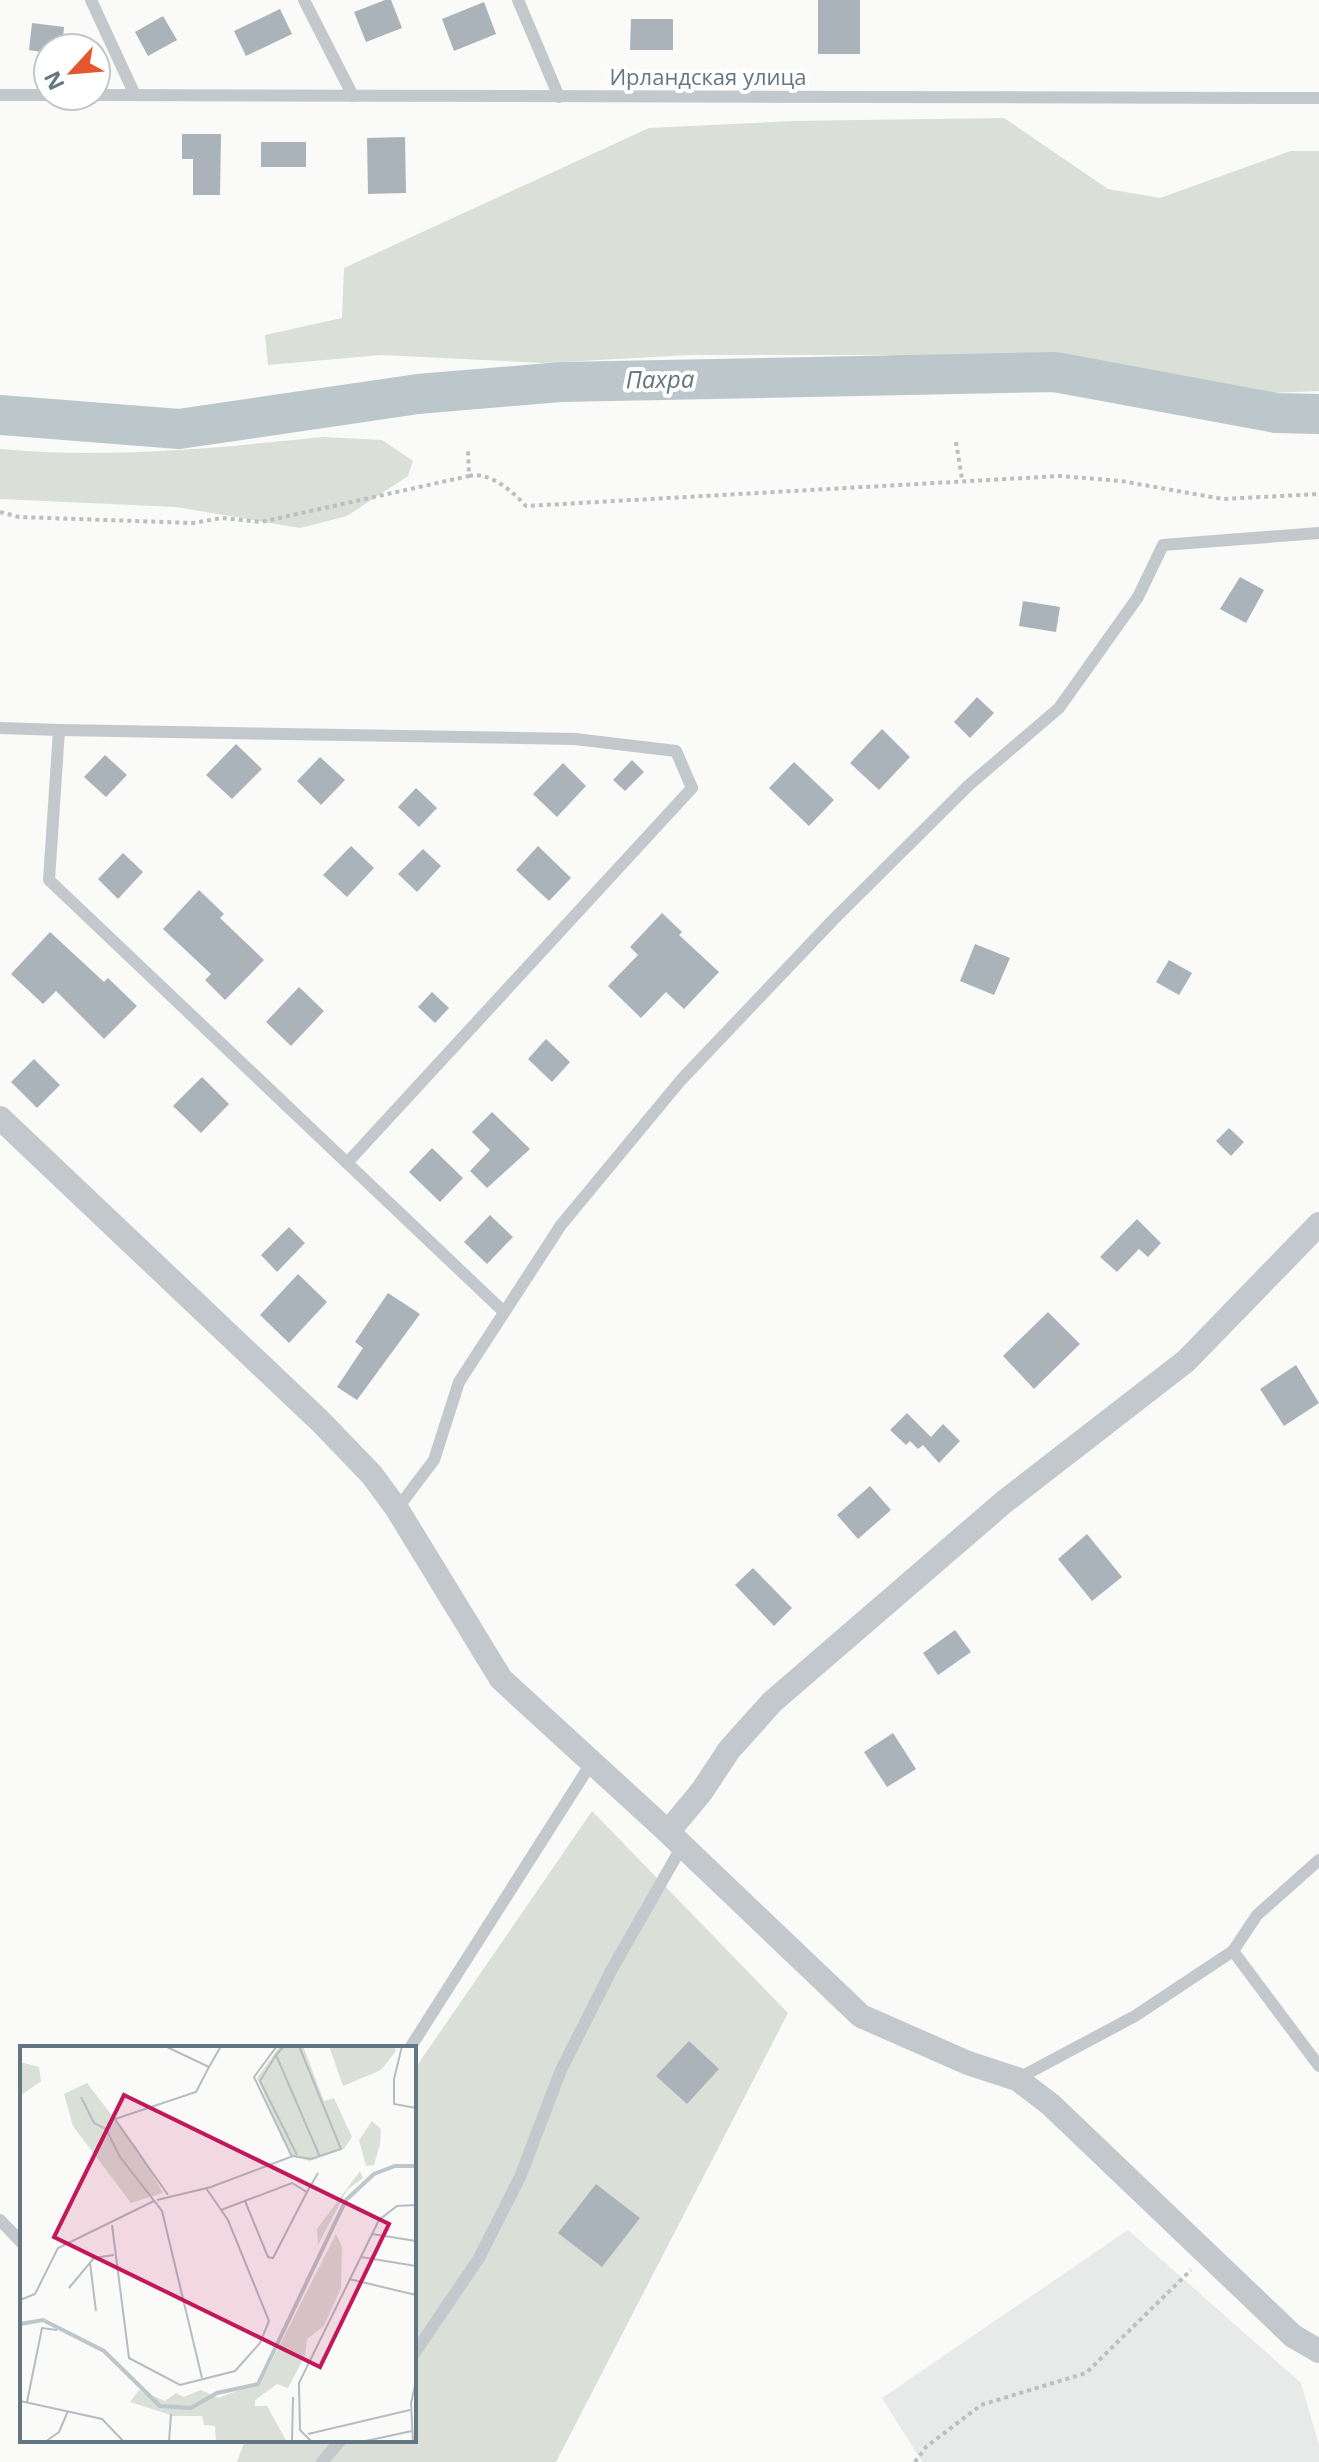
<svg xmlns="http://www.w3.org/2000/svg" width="1319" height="2462" viewBox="0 0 1319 2462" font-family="'Open Sans',sans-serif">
<rect width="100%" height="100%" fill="#fafaf8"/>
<path fill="#e8e9e9" d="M1128 2230 1301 2383 1319 2445V2462H922L882 2398Z"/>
<g fill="#dadfd7">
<path d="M1004 118 1108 189 1160 198 1291 151H1319V391L1248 394 1146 372 883 355H690L543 363 381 355 268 365 265 335 342 318 344 268 649 128 793 121Z"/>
<path d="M323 437 382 440 413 461 408 476 347 516 300 528 176 507 0 499V449C107 459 216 448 323 437Z"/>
<path d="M592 1811 788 2013 556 2462H237L245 2440H414V2070Z"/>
</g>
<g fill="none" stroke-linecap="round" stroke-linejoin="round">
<path stroke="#bbc7cb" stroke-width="40" d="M0 415 179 429 418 394 561 382 1055 372 1276 413 1319 414"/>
</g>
<g fill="#aab3b9">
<path d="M385 0H391L402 28 366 42 354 12Z"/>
<rect x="818" y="0" width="42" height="54"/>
<path d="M484 2 496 34 454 51 442 19Z"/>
<path d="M280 9 292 34 246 56 234 31Z"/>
<path d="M163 16 177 40 148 56 135 32Z"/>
<path d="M631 19H673V50H630Z"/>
<path d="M32 23 64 27 62 48H48V53L29 50Z"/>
<path d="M182 134H221L220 195H193V159H182Z"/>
<path d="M405 137 406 193 368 194 367 138Z"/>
<rect x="261" y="142" width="45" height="25"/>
<path d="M1240 577 1264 590 1246 623 1220 609Z"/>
<path d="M1023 601 1060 607 1056 632 1019 626Z"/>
<path d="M977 697 994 713 970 738 954 722Z"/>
<path d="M882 729 910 757 879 790 850 763Z"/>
<path d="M236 744 262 769 232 799 206 775Z"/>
<path d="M105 755 127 775 106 797 84 777Z"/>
<path d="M320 757 345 780 321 805 297 781Z"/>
<path d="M632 760 644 772 625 791 613 780Z"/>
<path d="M794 762 834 800 809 826 769 788Z"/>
<path d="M563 763 586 786 557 817 533 794Z"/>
<path d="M416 788 437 808 419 827 398 807Z"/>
<path d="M351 846 374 868 347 897 323 875Z"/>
<path d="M538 846 571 878 549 901 516 870Z"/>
<path d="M423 849 441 866 417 892 398 874Z"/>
<path d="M123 853 143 872 118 899 98 879Z"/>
<path d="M199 890 224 914 220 918 264 960 225 1000 205 980 211 974 163 929Z"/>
<path d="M662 913 682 932 679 935 719 972 684 1009 666 992 641 1018 608 986 638 955 630 947Z"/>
<path d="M50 932 104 982 108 978 137 1006 104 1039 56 991 43 1004 11 974Z"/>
<path d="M975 944 1010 958 994 995 960 981Z"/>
<path d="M1169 960 1192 973 1179 995 1156 982Z"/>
<path d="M299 987 324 1011 291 1046 266 1022Z"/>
<path d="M432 992 449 1008 435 1023 418 1007Z"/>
<path d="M546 1039 570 1062 552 1082 528 1059Z"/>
<path d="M34 1059 60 1085 37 1108 11 1082Z"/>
<path d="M202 1077 229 1104 201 1133 173 1106Z"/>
<path d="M492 1112 530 1149 487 1188 470 1171 490 1150 472 1132Z"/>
<path d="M1229 1128 1244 1142 1231 1156 1216 1141Z"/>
<path d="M432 1148 463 1178 440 1202 409 1172Z"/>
<path d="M490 1215 513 1237 487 1264 464 1242Z"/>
<path d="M1137 1219 1161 1243 1148 1257 1139 1249 1117 1272 1100 1257Z"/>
<path d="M289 1227 305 1243 277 1272 261 1255Z"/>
<path d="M298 1274 327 1302 289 1343 260 1315Z"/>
<path d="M388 1293 420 1314 357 1400 337 1387 363 1348 355 1342Z"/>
<path d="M1048 1312 1080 1344 1034 1389 1003 1356Z"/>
<path d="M1296 1365 1319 1403 1284 1426 1260 1389Z"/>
<path d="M907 1413 931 1437 943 1424 960 1441 939 1463 923 1445 918 1449 910 1441 906 1445 890 1430Z"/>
<path d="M870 1486 891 1510 858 1539 837 1515Z"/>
<path d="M1087 1534 1122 1577 1092 1601 1058 1559Z"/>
<path d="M753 1568 792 1608 774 1626 735 1585Z"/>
<path d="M955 1630 971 1652 938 1675 923 1653Z"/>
<path d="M893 1733 916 1769 887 1787 864 1752Z"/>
<path d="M689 2041 719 2069 687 2104 656 2076Z"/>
<path d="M596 2184 640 2218 602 2267 558 2233Z"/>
</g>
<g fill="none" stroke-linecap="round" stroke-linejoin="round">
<g stroke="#bbbfc2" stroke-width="4" stroke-dasharray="4 4" stroke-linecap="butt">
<path d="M956 442 962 479"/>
<path d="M469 476C490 471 513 492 526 506L1060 476 1121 481 1223 499 1319 494"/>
<path d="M0 512 19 517 193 523 222 518 261 522 469 476 468 451"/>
<path d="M915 2462 926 2447 981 2405 1086 2373 1191 2270"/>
</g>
<g stroke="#c3c8cc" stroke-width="12">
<path d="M91 0 135 95"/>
<path d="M304 0 353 96"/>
<path d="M518 0 559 97"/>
<path d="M0 95H48"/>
<path d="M96 95 1319 98"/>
<path d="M0 728 59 730 49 880 504 1312"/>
<path d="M59 730 575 739 676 751 692 788 347 1163"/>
<path d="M397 1509 434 1460 459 1382 561 1225 681 1080 833 920 969 785 1059 708 1138 597 1163 545 1319 533"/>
<path d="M1233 1951 1319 2066"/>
<path d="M410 2048 592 1762"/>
<path d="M1017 2079 1135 2016 1233 1951 1257 1915 1319 1860"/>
<path d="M0 2220 22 2243"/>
<path d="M414 2354 479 2258 520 2177 561 2070 612 1969 681 1848"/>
<path d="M322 2462 341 2440"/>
</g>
<g stroke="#c3c8cc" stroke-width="24">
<path d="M0 1118 321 1422 372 1475 397 1509 501 1679 668 1832"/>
<path d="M1319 1224 1186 1361 1004 1502 772 1702 729 1750 702 1791 668 1832 861 2016 968 2063 1017 2079 1050 2104 1293 2336 1319 2351"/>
</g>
</g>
<g text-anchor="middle" stroke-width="8" stroke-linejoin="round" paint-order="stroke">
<g font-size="22" fill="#657683" stroke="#fff">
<text x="708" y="85">Ирландская улица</text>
</g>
<g font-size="24" font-style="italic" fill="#60757c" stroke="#fff">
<text transform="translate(660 380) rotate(-1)" y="8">Пахра</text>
</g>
</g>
<g transform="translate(20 2046)">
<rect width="396" height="396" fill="#fafaf8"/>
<path d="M260 0H283L304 55 314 52 332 91 324 103 290 115 271 110 237 32ZM309 0H374L376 5 361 24 323 40ZM0 16 19 21 21 35 0 50ZM67 37 117 102 143 147 111 157 53 80 44 48ZM352 75 361 83 360 98 354 119 346 120 339 94ZM340 125 343 132 327 144 298 199 297 183ZM316 188 322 201 321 242 304 280 287 293 285 310 268 342 257 338 235 354V360H247L267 396H196L195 380 184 379 182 370H154L110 356 119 344 145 355 156 347 164 351 181 344 198 352 241 336Z" fill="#dadfd7"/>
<path fill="none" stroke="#bbc7cb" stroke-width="4" d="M0 278 23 274 84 305 140 360 171 362 197 347 238 338 326 154 354 128 375 120H396"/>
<path fill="none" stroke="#b5bdc2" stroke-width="2" d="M257 0 234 31 272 111M264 0 256 9 300 111M382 0 374 33V58L396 62M147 1 189 21 176 46 95 73 148 149M256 9 240 35 277 109M189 21 201 0M61 51 74 77 86 83 100 111 142 165 182 332M137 154 191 141 273 110 291 113 321 103 279 0M225 155 248 211 253 212 287 146M201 164 272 137 287 146 298 127M92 179 109 312 160 339 215 325 240 297 249 275 208 174 186 142M352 188 396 195M341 211 396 220M70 217 76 265M329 233 396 249M49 242 74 212 94 209M0 254 15 248 38 202 134 155M0 355 82 373 104 396M7 356 22 282 37 284M288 388 390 364M25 396 39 386 48 365M149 396 151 368M272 396 273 351M292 396 280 384 279 337 359 174 377 160 396 159M341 396 392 385M393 396 391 357 396 335"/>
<path fill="#c2185b" fill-opacity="0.15" stroke="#c2185b" stroke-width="4" d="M104 49 369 178 300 321 34 191Z"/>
<rect width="396" height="396" fill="none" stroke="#657683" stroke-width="4"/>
</g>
<g transform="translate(72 72) rotate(244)"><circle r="38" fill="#ffffff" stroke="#c1c8cd" stroke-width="2"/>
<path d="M0-6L14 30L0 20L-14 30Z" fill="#e4572e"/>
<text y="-12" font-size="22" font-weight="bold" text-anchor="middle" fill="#657683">N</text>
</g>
</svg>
